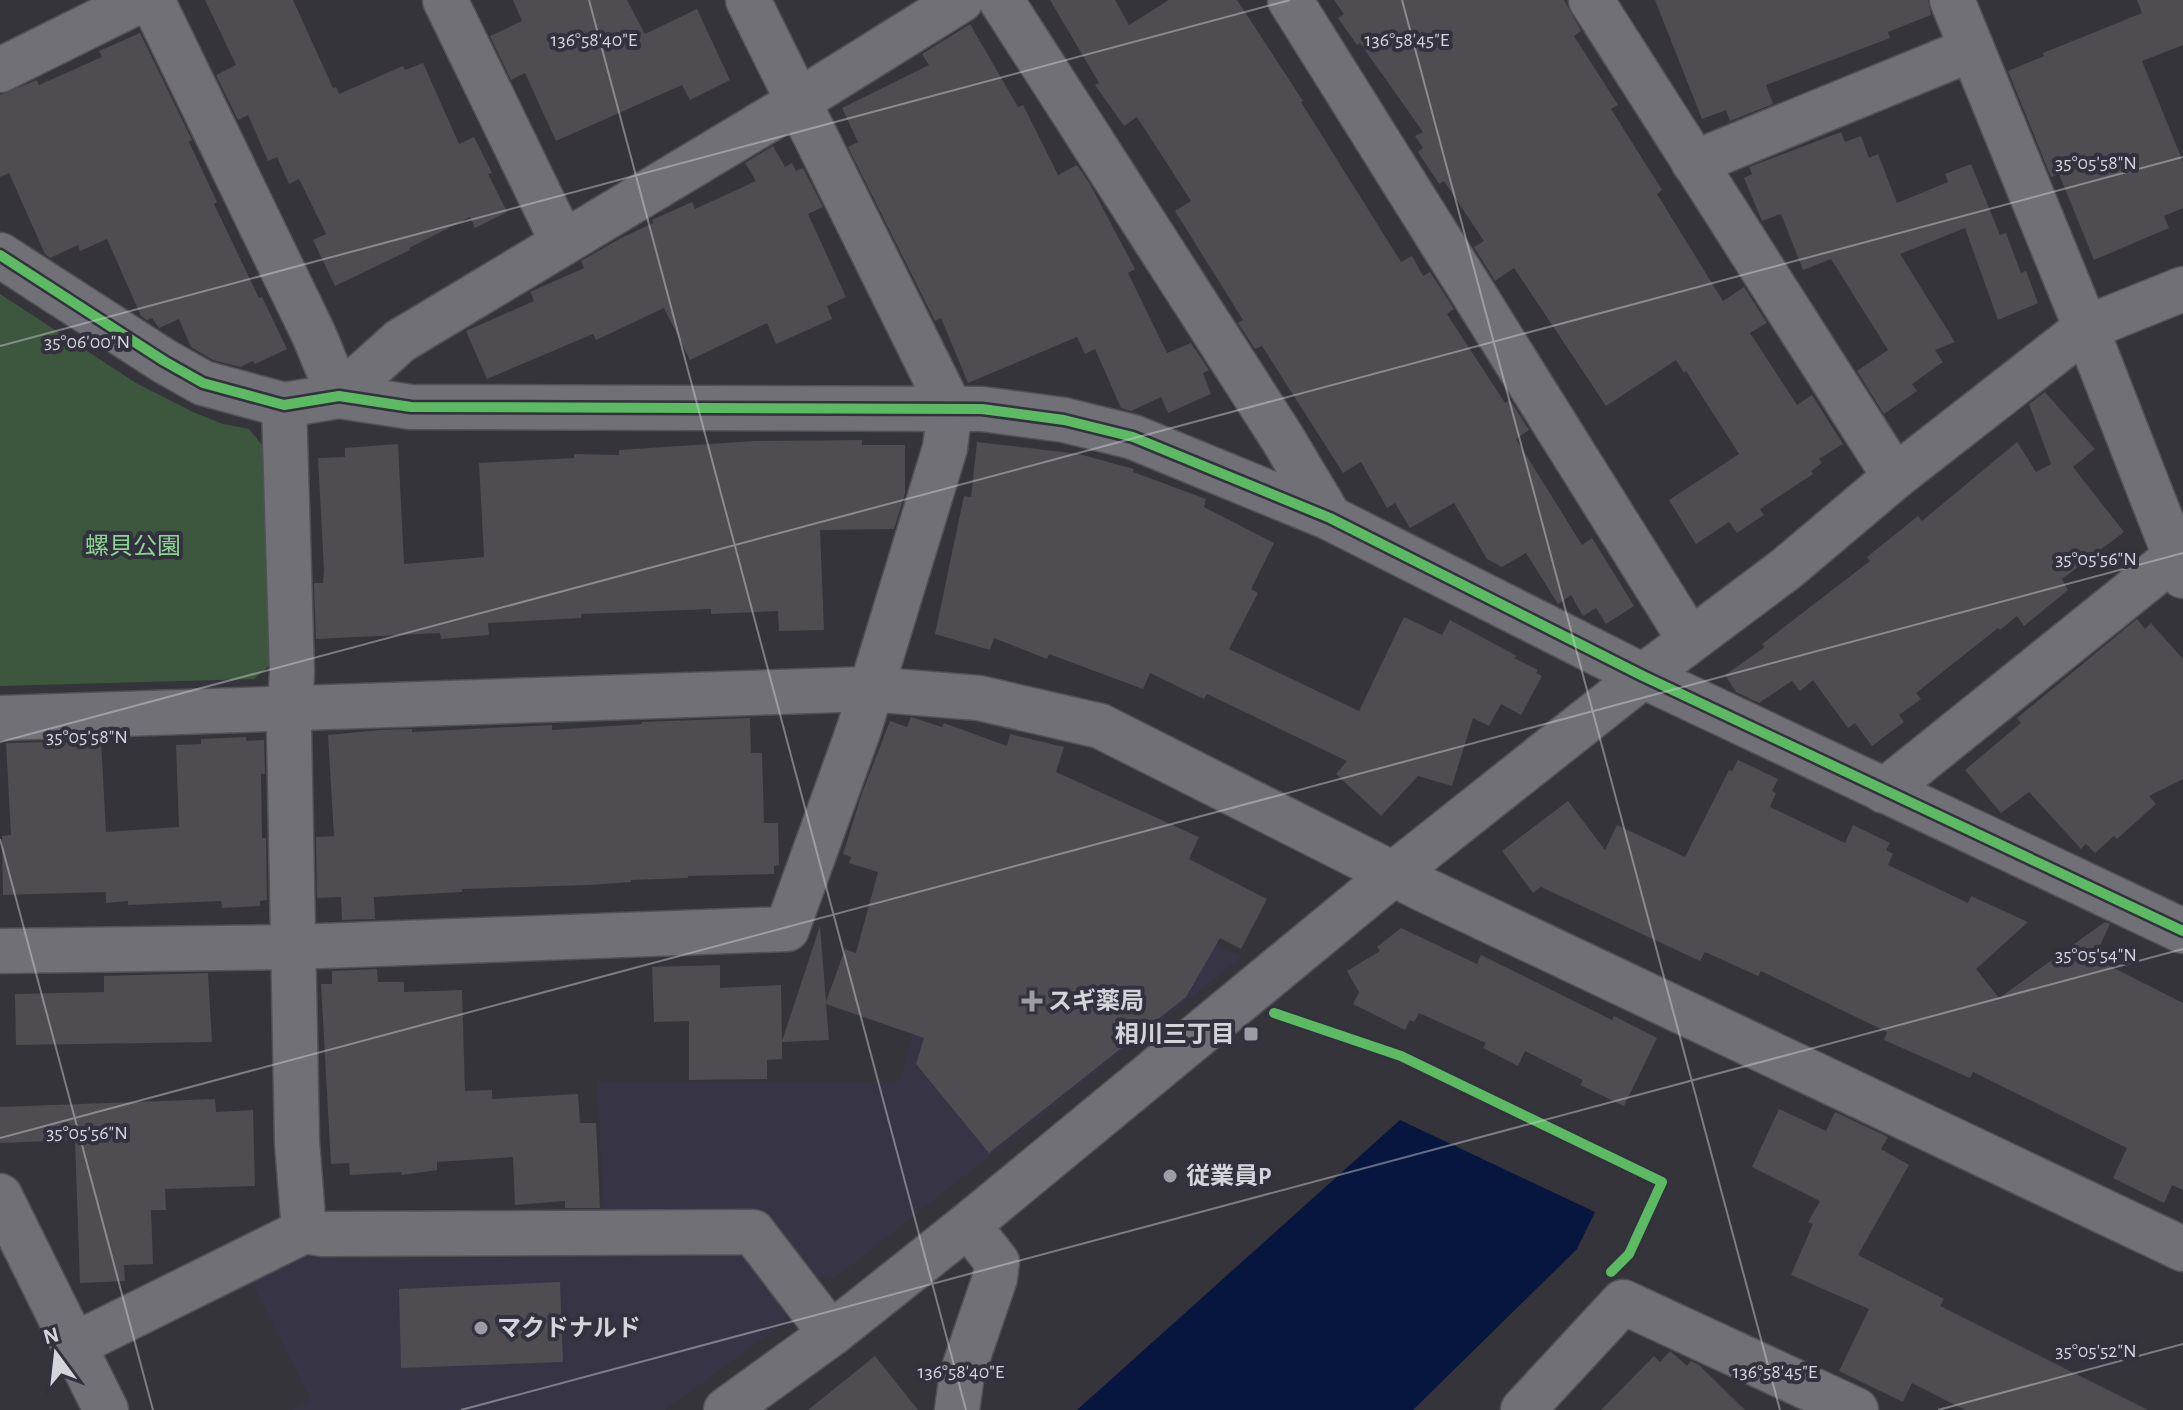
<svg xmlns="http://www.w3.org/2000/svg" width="2183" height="1410" viewBox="0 0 2183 1410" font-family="'Alegreya Sans','Noto Sans JP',sans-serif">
<rect width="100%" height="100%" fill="#34343a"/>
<g fill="#373545">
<path d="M974 829 1242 957 835 1278 809 1276 764 1216 604 1219 597 1082 899 1081Z"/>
<path d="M304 1248 740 1249 787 1300 785 1322 665 1410H291L311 1400 249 1277Z"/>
</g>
<path fill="#3d573f" d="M0 294 136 383 193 412 223 424 249 429 263 446 271 664 254 679 0 686Z"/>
<path fill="#07163f" d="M1400 1120 1595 1212 1577 1249 1413 1410H1077Z"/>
<g fill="#504d52">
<path d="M205 0H293L333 88 336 87 339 94 403 66 405 70 423 63 459 144 474 137 492 173 488 174 507 212 475 228 470 217 409 248 410 250 335 286 313 240 326 234 299 179 289 184 277 157 268 161 248 115 238 120 216 75 236 65Z"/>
<path d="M513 0H627L645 34 697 9 730 80 690 100 682 85 556 141 525 73 511 80 490 36 522 21Z"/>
<path d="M1050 0H1115L1129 25 1169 0H1237L1303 101 1301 102 1401 262 1412 256 1423 276 1430 272 1454 309 1447 314 1505 403 1510 400 1529 430 1516 439 1582 545 1592 538 1634 606 1606 624 1596 608 1583 616 1571 595 1558 604 1526 553 1502 567 1487 559 1454 503 1410 528 1395 503 1387 508 1361 462 1343 473 1262 346 1255 349 1238 323 1243 320 1175 211 1191 201 1137 117 1124 126 1095 85 1099 83Z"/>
<path d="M1334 0H1564L1581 31 1574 36 1618 105 1611 109 1662 190 1657 194 1723 301 1744 287 1767 323 1750 333 1797 405 1812 395 1843 444 1819 459 1822 463 1811 471 1813 474 1760 509 1764 515 1737 533 1729 522 1696 544 1669 500 1739 454 1686 371 1684 373 1676 360 1606 406 1514 268 1495 281 1474 247 1484 241 1444 181 1439 184 1418 152 1423 148 1415 136 1423 132 1360 43 1357 45 1338 18 1344 14Z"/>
<path d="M1655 0H1928L1931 15 1888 32 1890 38 1766 85 1773 104 1730 121 1726 110 1702 119Z"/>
<path d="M2137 0H2183V45L2142 61 2183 162V208L2164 216 2169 228 2094 260 2059 174 2051 177 2008 71 2044 56 2043 53 2142 13Z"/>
<path d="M970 24 1018 107 1023 105 1058 175 1077 165 1090 184 1135 269 1128 273 1167 353 1191 343 1209 370 1203 373 1211 394 1168 413 1161 397 1131 411 1121 408 1095 349 1085 354 1077 337 968 383 941 318 935 321 848 147 858 142 842 108 929 65 922 54Z"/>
<path d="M140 33 192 140 189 142 217 202 214 204 259 298 262 297 287 349 255 364 253 361 240 367 213 360 191 347 179 319 159 328 152 318 147 320 141 316 107 239 80 251 78 245 50 258 45 254 9 173 0 177V95L37 80 39 85 102 57 99 51Z"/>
<path d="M1841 132 1845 142 1861 136 1869 158 1878 154 1897 203 1948 182 1945 174 1971 164 2000 235 2006 233 2021 273 2026 271 2038 303 1998 320 1965 228 1900 254 1955 342 1935 350 1943 362 1912 384 1917 391 1884 414 1857 371 1888 350 1831 259 1803 270 1781 214 1762 221 1744 178 1752 174 1749 167Z"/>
<path d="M773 146 785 167 792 163 796 171 803 168 823 207 808 214 846 297 827 306 832 319 776 344 767 323 690 360 664 308 596 340 593 334 487 379 466 331 534 301 530 292 584 268 581 261 621 238 653 223 652 220 692 202 695 209 756 181 745 163Z"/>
<path d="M2045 392 2095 449 2073 467 2124 532 2062 579 2068 590 2024 626 2017 616 2000 630 1998 628 1916 693 1921 699 1899 715 1904 722 1872 746 1855 723 1848 728 1813 680 1800 691 1792 681 1759 703 1736 692 1725 675 1765 647 1762 644 1870 561 1867 557 1918 516 1922 521 2017 442 2036 472 2051 464 2029 404Z"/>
<path d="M862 440V445H905V493L894 529 820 530 824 630 779 631 778 611 711 614V609L581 614V618L488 623 489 635 441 639 440 633 316 639 314 583H323L324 570 318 458 345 457V448L398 444 404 564 484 557 479 463 574 458V454L619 455V450L755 441Z"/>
<path d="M977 442 1079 454 1134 469 1133 472 1206 499 1204 507 1274 543 1251 589 1258 593 1229 649 1359 711 1404 617 1442 635 1450 620 1517 656 1514 658 1538 670 1536 673 1542 676 1521 715 1501 704 1489 726 1473 718 1452 786 1418 776 1381 816 1336 774 1347 761 1207 694 1204 699 1150 673 1143 689 1049 654 1047 659 994 638 990 650 935 634 964 496 971 497Z"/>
<path d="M2137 619 2145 629 2151 623 2183 659V779L2149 796 2156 804 2117 839 2114 836 2095 853 2086 844 2081 849 2029 792 2001 813 1965 770 2021 723 2017 718Z"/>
<path d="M911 717 942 727 944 723 1007 746 1010 734 1064 747 1056 772 1199 837 1189 859 1267 899 1241 949 1220 938 1186 997 989 1153 916 1064 924 1038 826 1004 829 1040 782 1042V1059L767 1060V1079L689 1080V1021L654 1022 652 967 720 965V988L781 985 782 1041 820 926 826 1002 845 949 856 953 878 872 849 863 851 857 843 854 862 793 890 721 907 727Z"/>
<path d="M750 718 751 753H762L764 823H778L779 865 774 866V874L688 876V878L631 880V882L589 885 462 889V892L374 897 375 919 342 920 341 897 317 898 316 837 334 836 328 735 380 730 412 729V732L552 725V730L642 724V722Z"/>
<path d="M246 737V741L264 740 265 774H261L262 838H266L267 900 260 901V906L222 908 221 901 128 905V901L106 903V892L3 895 2 836 11 835 6 743 101 741 106 832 179 827 176 745 201 744V739Z"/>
<path d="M1738 760 1778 779 1772 791 1776 793 1770 807 1845 843 1853 825 1890 843 1886 850 1893 854 1888 865 1968 903 1971 896 2028 922 1976 969 1999 998 2105 922 2110 924 2094 958 2183 1003V1190L2172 1185 2164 1203 2113 1178 2127 1148 1973 1072 1970 1078 1884 1040 1887 1032 1761 971 1758 976 1705 952 1700 961 1541 887 1533 893 1502 851 1568 801 1605 850 1617 825 1685 857 1729 770 1732 771Z"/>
<path d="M1401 928 1477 964 1481 955 1612 1020 1614 1016 1657 1038 1624 1106 1580 1085 1583 1080 1525 1051 1518 1066 1483 1048 1486 1043 1419 1013 1414 1022 1410 1020 1405 1030 1353 1004 1359 992 1347 971 1380 951 1377 947Z"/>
<path d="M377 969 378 982H404V992L462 990 465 1091 492 1090V1099L578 1094 580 1123H596L600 1208H565V1201L515 1205 513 1157 437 1162V1170L402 1175 401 1172 350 1175 349 1163 331 1164 321 984H332V971Z"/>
<path d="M208 973 212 1042 16 1045 15 994 104 992V976Z"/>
<path d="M215 1099 216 1112 253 1110 255 1186 165 1189 166 1210H151L153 1264 124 1265 125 1281 80 1283 75 1140 0 1143V1107Z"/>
<path d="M1779 1109 1826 1131 1835 1112 1888 1137 1881 1149 1909 1165 1858 1255 1944 1299 1940 1306 2148 1410H1965L1912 1383 1903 1402 1839 1371 1869 1309 1791 1275 1813 1224 1808 1222 1820 1201 1752 1167Z"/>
<path d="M560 1282 563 1362 401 1368 399 1289Z"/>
<path d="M1670 1351 1687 1366 1691 1361 1699 1365 1745 1410H1601L1654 1356 1660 1362Z"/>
<path d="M875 1356 918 1410H808Z"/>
</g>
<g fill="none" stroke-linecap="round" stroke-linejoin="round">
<g stroke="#515156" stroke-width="47">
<g id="minor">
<path d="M152 0 314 335 339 396 400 341 778 114 961 0"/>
<path d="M445 0 563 243"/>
<path d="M1001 0 1281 436 1330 518"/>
<path d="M1290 0 1690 640"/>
<path d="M1591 0 1895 477"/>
<path d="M1952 0 2086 328 2183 576"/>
<path d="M0 70 141 0"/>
<path d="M1694 163 1972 49"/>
<path d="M0 255 164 361 203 383 284 405 339 396 411 407 982 409 1064 420 1133 437 1330 518 1643 676 2183 931"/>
<path d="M284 405 292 672 289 729 297 1142 304 1231"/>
<path d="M0 718 869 689 979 698 1100 726 1423 889 2183 1249"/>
<path d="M1884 791 2175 557"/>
<path d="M0 951 294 947 787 929 859 729 945 448 950 408 748 0"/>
<path d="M0 1196 106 1410"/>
<path d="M74 1345 304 1231 323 1234 753 1232 831 1334"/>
<path d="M726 1410 831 1334 968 1225 1392 875 1643 676 1786 569 1895 477 2086 328 2183 289"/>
<path d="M957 1410 962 1374 995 1278 997 1262 968 1225"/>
<path d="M1523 1410 1623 1302 1856 1410"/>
</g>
</g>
<use href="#minor" stroke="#707076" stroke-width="44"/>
<g stroke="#32313d" stroke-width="15">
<g id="cycleway">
<path d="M0 255 164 361 203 383 284 405 339 396 411 407 982 409 1064 420 1133 437 1330 518 1643 676 2183 931"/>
<path d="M1274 1013 1401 1056 1662 1182 1629 1254 1611 1272"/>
</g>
</g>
<use href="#cycleway" stroke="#5cba63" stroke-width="10"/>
</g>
<path fill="none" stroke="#d4d4db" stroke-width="2" stroke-opacity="0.45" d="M589 0 966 1410M1402 0 1780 1410M0 346 1290 0M0 742 2183 157M0 839 153 1410M0 1138 2183 553M461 1410 2183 949M1938 1410 2183 1344"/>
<g fill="#9c9ca3" stroke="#32313d" stroke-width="3">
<path d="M1028 989h8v8h8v8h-8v8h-8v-8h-8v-8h8z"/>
<rect x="1243" y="1026" width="16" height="16" rx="4"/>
<circle cx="1170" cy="1176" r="8"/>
<circle cx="481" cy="1328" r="8"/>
</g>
<g text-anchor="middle" stroke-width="8" stroke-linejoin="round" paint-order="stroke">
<g font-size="24" fill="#8bd492" stroke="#32313d">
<text x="133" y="554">螺貝公園</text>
</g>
<g font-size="24" font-weight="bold" fill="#d4d4db" stroke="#32313d" text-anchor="start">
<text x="1048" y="1009">スギ薬局</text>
<text x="1235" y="1042" text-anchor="end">相川三丁目</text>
<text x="1186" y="1184">従業員P</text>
<text x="497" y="1336">マクドナルド</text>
</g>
</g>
<g font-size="20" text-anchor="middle" fill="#d4d4db" stroke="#32313d" stroke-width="8" stroke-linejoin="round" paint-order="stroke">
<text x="594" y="46">136°58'40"E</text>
<text x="1407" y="46">136°58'45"E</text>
<text x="2096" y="169">35°05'58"N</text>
<text x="87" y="348">35°06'00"N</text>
<text x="2096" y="565">35°05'56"N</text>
<text x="87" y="743">35°05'58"N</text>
<text x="2096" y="961">35°05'54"N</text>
<text x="87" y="1139">35°05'56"N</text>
<text x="2096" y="1357">35°05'52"N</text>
<text x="961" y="1378">136°58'40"E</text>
<text x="1775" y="1378">136°58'45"E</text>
</g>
<g transform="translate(56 1354) rotate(345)" stroke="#32313d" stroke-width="6" paint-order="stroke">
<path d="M0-6L14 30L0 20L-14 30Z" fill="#d4d4db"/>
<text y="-12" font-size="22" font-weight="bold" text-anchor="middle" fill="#d4d4db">N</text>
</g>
</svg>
